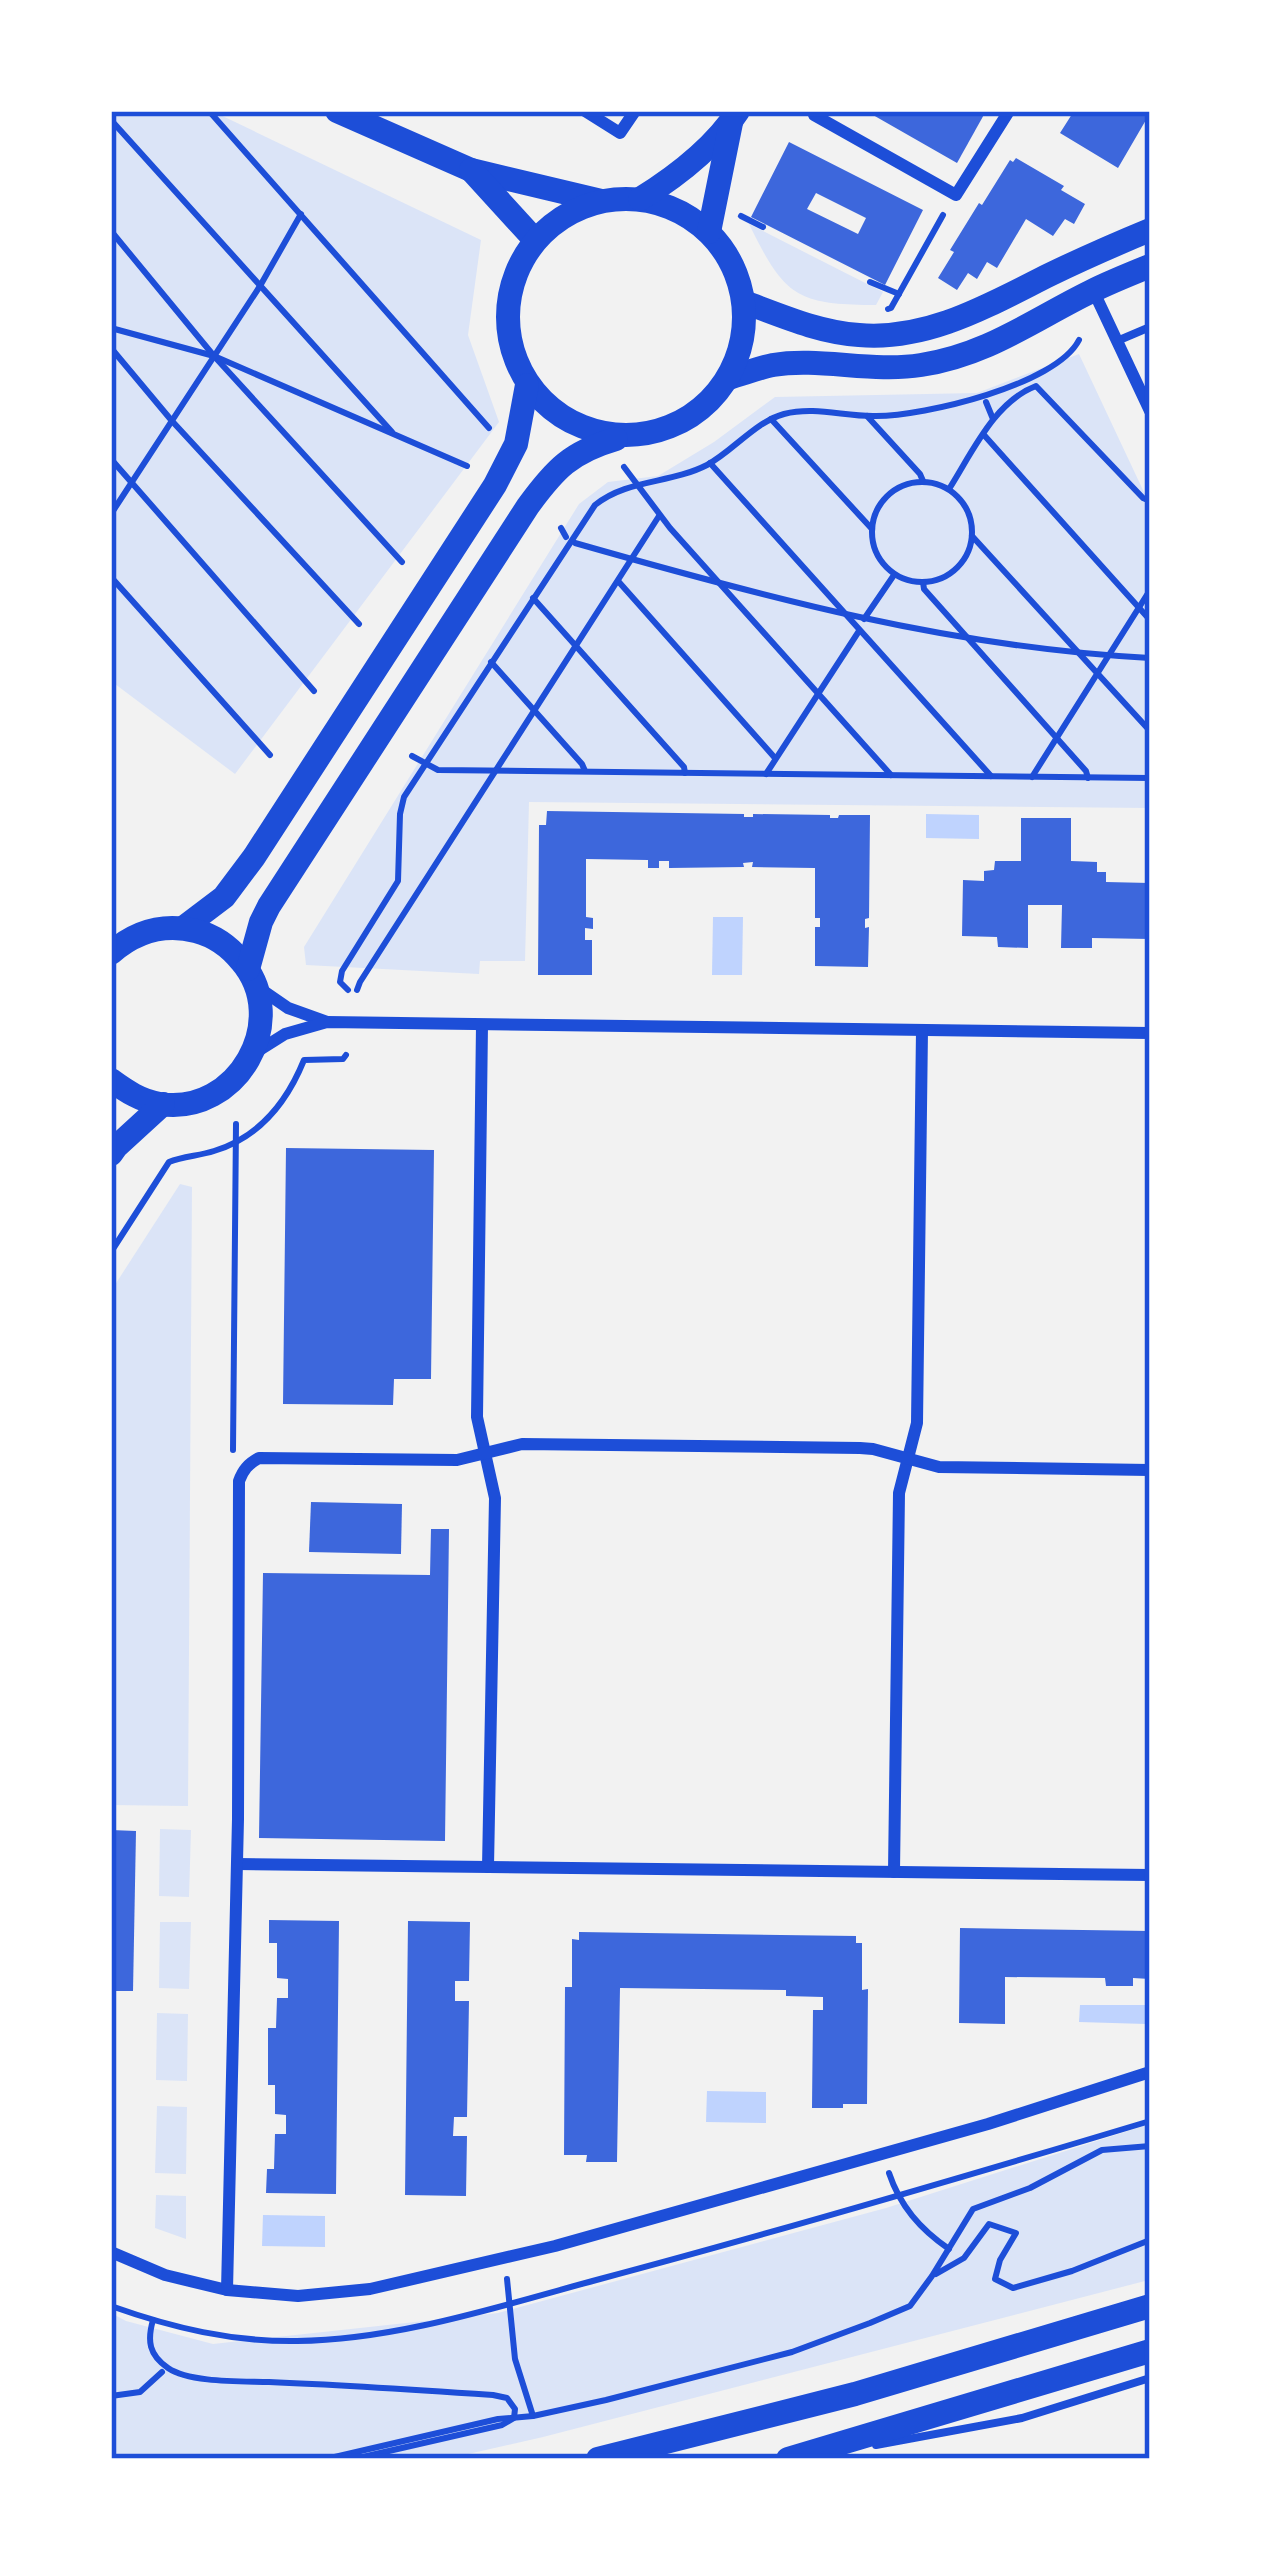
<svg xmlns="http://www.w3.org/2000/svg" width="1261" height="2570" viewBox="0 0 1261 2570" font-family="Helvetica,sans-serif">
<rect width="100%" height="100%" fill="#f2f2f2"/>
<g fill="#dbe4f7">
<path d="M111 111H212L481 240 468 335 499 422 235 774 111 681Z"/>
<path d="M749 224 883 292 876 305C795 305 784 295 749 224Z"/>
<path d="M1079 354 1150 505V808L529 802 525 961H480L479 974 306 965 304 947 579 504 608 482 658 476 714 442 775 397 977 393Z"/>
<path d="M180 1184 192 1187 188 1806 111 1805V1291Z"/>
<path d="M160 1829 191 1830 189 1897 159 1896Z"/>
<path d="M160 1922H191L189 1989 159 1988Z"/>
<path d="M157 2013 188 2014 187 2081 156 2080Z"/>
<path d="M157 2106 187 2107 186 2174 155 2173Z"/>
<path d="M1150 2124V2279L1145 2281 543 2437 446 2459H111V2313L126 2321 213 2344 498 2313 886 2208Z"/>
<path d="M156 2195 186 2196V2239L155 2228Z"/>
</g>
<g fill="#bfd3fe">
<path d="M926 814 979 815V839L926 838Z"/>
<path d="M713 917H743L742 975H712Z"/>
<path d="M1080 2005H1146V2024L1079 2022Z"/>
<path d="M707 2091 766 2092V2123L706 2122Z"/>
<path d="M263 2215 325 2216V2247L262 2246Z"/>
</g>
<g fill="#3d67dc" fill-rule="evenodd">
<path d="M866 111H986L957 163Z"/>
<path d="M1074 111 1092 113 1094 111H1150V113L1118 168 1060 133Z"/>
<path d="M789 142 923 210 885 285 751 217ZM816 193 866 218 858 234 807 209Z"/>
<path d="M1016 158 1064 186 1061 190 1085 204 1074 224 1065 219 1053 236 1026 219 997 268 987 262 977 279 968 273 957 290 938 278 954 252 950 250 979 203 982 205 1010 160 1013 162Z"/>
<path d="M547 811 744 814V817H753V814L830 815V818H838L839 815H870L869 918 865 919V928L869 927 868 967 815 966V927H820V918H815V868L752 867 753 862 743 863 744 867 669 868V861H659V868H648V860L586 859V917L593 918V929L585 928V940H592V975H538L539 825H546Z"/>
<path d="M1021 818H1071V861L1097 862V872H1106V882L1150 883V939L1092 938V948H1061L1062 905H1028V948L998 947 997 937 962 936 963 880 984 881V871L994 870 995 861H1021Z"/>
<path d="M286 1148 434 1150 431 1379H394L393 1405 283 1404Z"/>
<path d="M311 1502 402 1504 401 1554 309 1552Z"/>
<path d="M431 1529H449L445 1841 259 1838 263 1573 430 1575Z"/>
<path d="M111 1830 136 1831 133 1991H111Z"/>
<path d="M269 1920 339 1921 336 2194 266 2193 267 2169H274L275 2134H286V2115L275 2114V2085H268V2028H276L277 1998H288V1979L277 1978V1943H269Z"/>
<path d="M408 1921 470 1922 469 1981H455V2001H469L467 2117H454L453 2136H467L466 2196 405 2195Z"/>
<path d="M960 1928 1150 1931V1979L1133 1978V1986H1106L1105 1978 1005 1977V2024L959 2023Z"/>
<path d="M579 1932 856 1936V1943H862V1990L868 1989 867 2104H843V2108H812L813 2010H823V1997L786 1996V1990L620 1988 617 2162H586L587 2155H564L565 1987H572V1939L579 1940Z"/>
</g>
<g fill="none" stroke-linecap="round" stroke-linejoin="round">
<g stroke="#1d4ed8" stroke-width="6">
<path d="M209 111 489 428"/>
<path d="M111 120 392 432"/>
<path d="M741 216 763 227"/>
<path d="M111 231 214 356 402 562"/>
<path d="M870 282 899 294"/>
<path d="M888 309 891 308 943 215"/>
<path d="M111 328 214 356 467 466"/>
<path d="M111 348 172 421 359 624"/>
<path d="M986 402 993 419"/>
<path d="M867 416 920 474 923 481"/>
<path d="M771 419 872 529"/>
<path d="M984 435 1150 620"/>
<path d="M111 459 314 691"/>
<path d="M710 463 991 776"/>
<path d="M624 467 670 528 891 775"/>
<circle cx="922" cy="532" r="50"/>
<path d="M949 489C972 453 994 402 1036 386L1143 498 1150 501"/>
<path d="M111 514 260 286 301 214"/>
<path d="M561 528 566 537"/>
<path d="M972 536 1150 731"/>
<path d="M575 543C764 597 953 648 1150 658"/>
<path d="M111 577 270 755"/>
<path d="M618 581 775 758"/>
<path d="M923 582 924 589 1086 771 1088 778"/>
<path d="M533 598 684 767 685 773"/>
<path d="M864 619 894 575"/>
<path d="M491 662 582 764 585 771"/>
<path d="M412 756 438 770 1150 778"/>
<path d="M766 774 859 631"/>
<path d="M1032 777 1150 590"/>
<path d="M348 990 340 982 342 971 398 881 400 814 404 797 595 505C627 479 670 484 707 465 733 451 755 422 784 414 816 406 845 417 876 416 924 416 1056 385 1079 340"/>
<path d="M357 990 360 982 659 516"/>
<path d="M111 1252 169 1162C183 1156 199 1156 214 1151 260 1137 287 1102 304 1060L343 1059 346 1055"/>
<path d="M233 1450 236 1124"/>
<path d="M889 2173C900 2206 920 2229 949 2249"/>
<path d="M936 2274 964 2258 989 2224 1016 2233 1000 2260 995 2279 1013 2288 1072 2271 1150 2240"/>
<path d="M507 2279 515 2359 533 2416"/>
<path d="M111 2306C173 2328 232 2342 297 2341 398 2340 503 2305 600 2279 784 2230 967 2176 1150 2121"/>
<path d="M153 2320C147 2341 149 2355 168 2368 190 2383 242 2381 269 2382 344 2385 419 2390 493 2395L507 2398 515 2409 514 2418 502 2425 354 2459"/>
<path d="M111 2396 140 2392 162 2372"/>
<path d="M326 2459 498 2419 533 2416 606 2400 792 2352 870 2323 910 2306 932 2276 973 2209 1030 2188 1102 2150 1150 2146"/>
</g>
<g stroke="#1d4ed8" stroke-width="8">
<path d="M1117 341 1150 327"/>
<path d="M876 2445 1022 2418 1150 2378"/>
</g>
<g stroke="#1d4ed8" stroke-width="12">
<path d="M585 111 620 133 635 111"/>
<path d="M814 115 956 195 1009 111"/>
<path d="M1093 290 1150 411"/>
<path d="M259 988 288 1008 327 1022"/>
<path d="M482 1025 477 1417 495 1498 488 1867"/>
<path d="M258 1051 285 1034 327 1022 1150 1033"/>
<path d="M237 1864 1150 1875"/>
<path d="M894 1872 899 1493 917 1423 922 1030"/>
<path d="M111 2252 165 2275 227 2290 298 2296 370 2289 555 2246 988 2124 1150 2072"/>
<path d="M227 2290 238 1819 239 1481C243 1470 248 1464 259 1458L457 1460 522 1444 860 1448 873 1449 939 1467 1150 1470"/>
</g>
<g stroke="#1d4ed8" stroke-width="24">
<path d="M337 111 471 170 601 201"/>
<path d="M471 170 535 240"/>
<path d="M744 302C782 316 818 332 859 335 928 341 989 305 1049 275 1082 259 1116 244 1150 230"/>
<path d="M728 378C743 374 758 368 773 365 819 357 872 373 921 365 987 355 1033 320 1090 292 1110 282 1130 274 1150 266"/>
</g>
<g stroke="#1d4ed8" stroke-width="24">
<circle cx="626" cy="317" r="118"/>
<path d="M640 199C677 176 714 148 738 111"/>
<path d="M709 232 731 123"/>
<path d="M183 928 224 897 254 857 495 485 516 444 527 385"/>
<path d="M111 953C136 931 164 923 196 931 215 936 229 946 241 961 292 1020 237 1116 160 1104 141 1101 126 1091 111 1080"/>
<path d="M248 969 261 922 269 906 528 506C555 469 571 452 616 439"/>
<path d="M111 1154 116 1147 163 1104"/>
<path d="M598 2459 855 2394 1150 2306"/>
<path d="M788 2459 1150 2351"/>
</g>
</g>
<rect width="1261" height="2570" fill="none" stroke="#ffffff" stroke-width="228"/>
<rect x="114" y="114" width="1033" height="2342" fill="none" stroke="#1d4ed8" stroke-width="4.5"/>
</svg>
